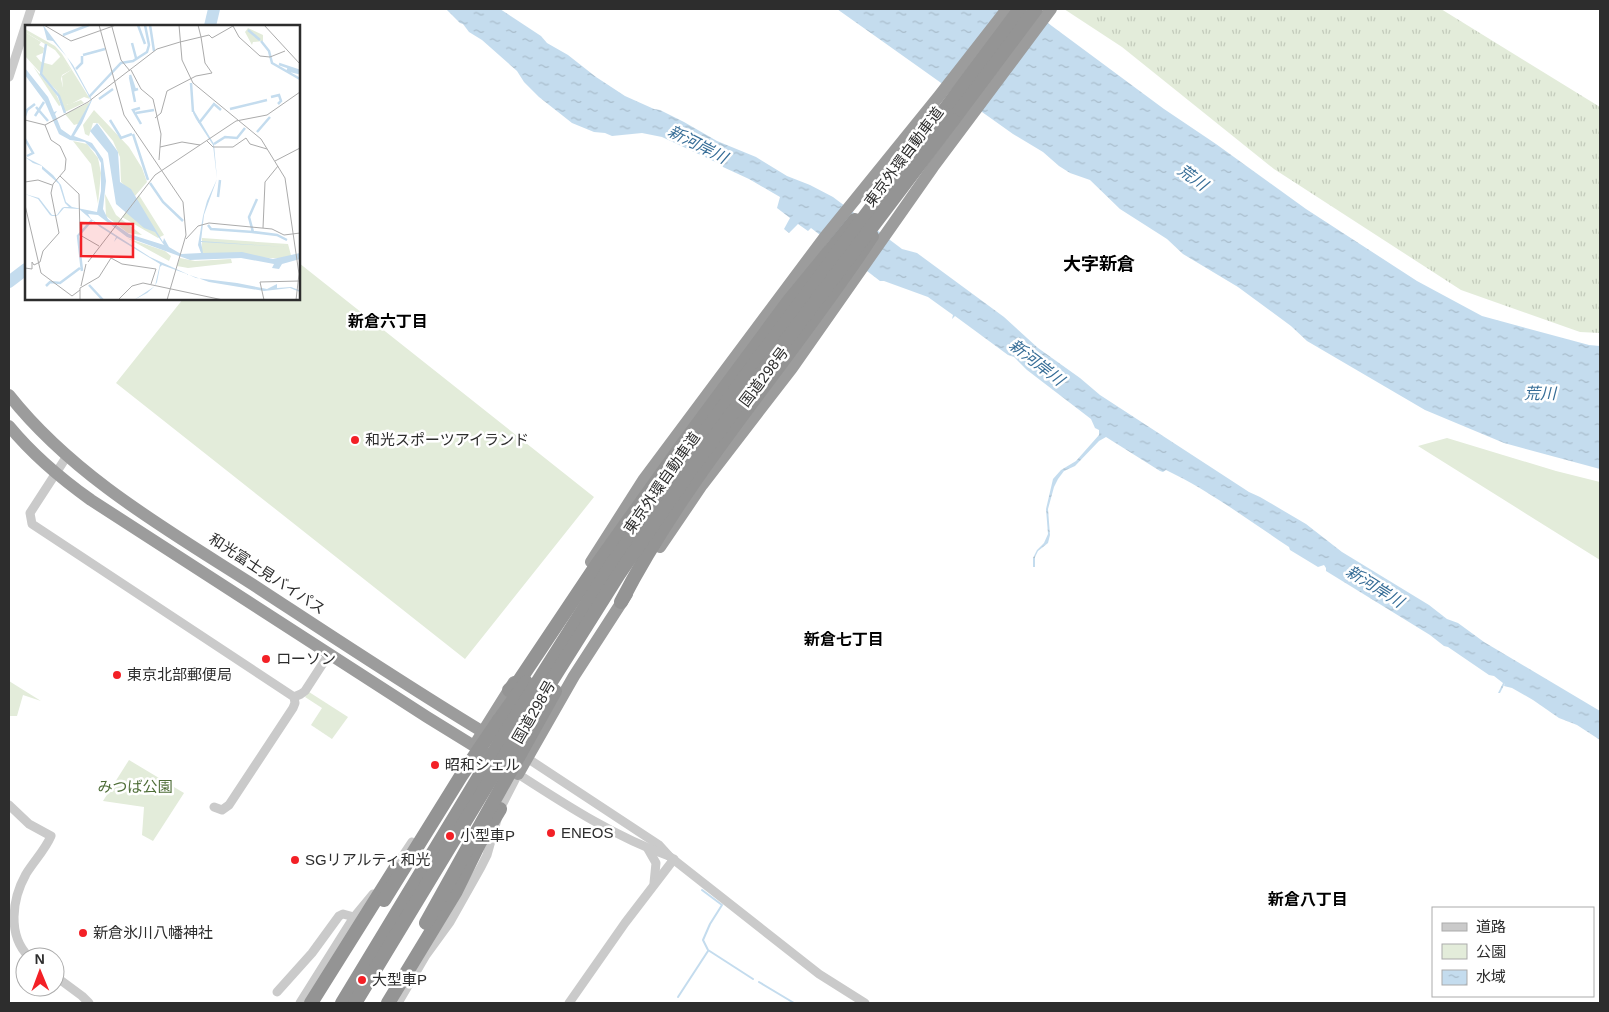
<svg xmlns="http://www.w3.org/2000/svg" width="1609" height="1012" viewBox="0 0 1609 1012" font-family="Arial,'Noto Sans JP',sans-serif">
<defs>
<pattern id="grass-tufts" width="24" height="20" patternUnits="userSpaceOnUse" patternTransform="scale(1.25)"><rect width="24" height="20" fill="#e3ecda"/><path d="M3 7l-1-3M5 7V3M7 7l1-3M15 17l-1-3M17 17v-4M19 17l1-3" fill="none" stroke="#c3cbbb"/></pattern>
<pattern id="water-ripples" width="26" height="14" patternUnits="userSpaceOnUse" patternTransform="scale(1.25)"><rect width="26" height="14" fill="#c4dcee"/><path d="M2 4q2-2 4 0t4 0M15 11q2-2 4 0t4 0" fill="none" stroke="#a9bdcc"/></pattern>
</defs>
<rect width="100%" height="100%" fill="#fff"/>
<path fill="url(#grass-tufts)" d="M1064 9H1441L1600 107V333L1580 332 1461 290 1274 169 1122 47Z"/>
<g fill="#e3ecda">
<path d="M299 263 594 497 465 659 116 383 183 299H299Z"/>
<path d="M1447 438 1556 471 1600 482V560L1418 446Z"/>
<path d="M9 681 41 701 23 695 17 716H9Z"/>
<path d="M309 692 348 717 332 739 311 725 322 708 305 697Z"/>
<path d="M129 760 184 793 153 841 142 835 144 807 103 801Z"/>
</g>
<g fill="url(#water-ripples)">
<path d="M446 9H500L541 36 547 43 568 55 596 77 625 96 654 109 660 110 684 122 717 141 756 157 787 176 810 185 833 197 902 249 917 253 1004 317 1038 348 1080 378 1100 395 1249 492 1260 497 1306 524 1342 552 1429 605 1447 619 1458 623 1484 642 1600 711V740L1577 725 1559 718 1533 700 1512 688 1504 686 1505 683 1500 693H1498L1503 683 1494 676 1489 675 1448 647 1444 646 1430 635 1326 571V568L1324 565 1318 567 1290 550 1289 547C1248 520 1210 491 1166 470L1163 472 1160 471 1106 437 1099 441 1075 466 1064 471 1058 479 1054 487 1048 509 1050 535 1048 543 1038 551 1035 557V567H1033V558L1037 550 1044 543 1048 534 1046 509 1053 479 1061 470 1076 461 1099 435V430L1095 428 1091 419 1027 370 1014 357 1008 355 955 316 952 319 953 315 928 297 884 281H880L811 228 808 231 798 224 789 233 784 229 790 218 777 208 780 197 749 179 723 167 722 165 662 137 642 133 612 136 605 133 594 132 572 123 539 97 524 82 517 71 482 40 469 32 463 24 460 23Z"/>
<path d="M837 9H1029L1164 109 1216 144 1306 209 1417 281 1482 316 1589 345 1600 346V469L1504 443 1425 410 1307 341 1291 326 1238 287 1183 254 1167 239 1120 209 1090 180 1070 173 1059 166 1043 152 1013 134Z"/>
</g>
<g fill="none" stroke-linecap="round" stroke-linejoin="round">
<g stroke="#c4dcee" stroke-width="2">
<path d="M702 890 722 905 710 924 703 940 708 950 753 979"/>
<path d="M759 982 794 1003"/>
<path d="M678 997 708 951"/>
</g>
<g stroke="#c4dcee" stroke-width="12">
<path d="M210 26 214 9"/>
<path d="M9 282 26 269"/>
</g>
<g stroke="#cacaca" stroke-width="9">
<path d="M9 77 31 9"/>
<path d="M67 456 30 513 32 524 294 697 295 703 293 708 229 805 222 810 214 807"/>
<path d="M294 697 301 694 305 691 329 654"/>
<path d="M527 758 659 845 669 856 819 974 865 1003"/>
<path d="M9 805 29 824 51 836C45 850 34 861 26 874 12 899 7 935 29 957"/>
<path d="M648 849 656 863 654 883"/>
<path d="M392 872 412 842"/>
<path d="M55 976 82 996 89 1003"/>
<path d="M277 992 312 953 339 916 343 914 354 917"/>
<path d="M300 1003 354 917 373 894"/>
<path d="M398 1003 426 955 450 922 481 867 487 855 500 809 518 774C566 805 615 837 669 856"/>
<path d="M569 1003 625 923 674 859"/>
</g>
<g stroke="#9c9c9c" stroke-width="12">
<path d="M9 395C73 476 166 529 252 584 330 635 408 687 488 735"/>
<path d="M9 426C33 455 60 478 91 500L427 717 487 754"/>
<path d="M660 547 702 485 792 368 933 167 1051 9"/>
<path d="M591 562 644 479 824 238 939 96 1007 9"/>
<path d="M474 746 514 682"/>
<path d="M504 765 518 774 574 676 627 594"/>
</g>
<g stroke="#949494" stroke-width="14">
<path d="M943 112 1020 9"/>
<path d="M953 120 1036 9"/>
<path d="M621 602C689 470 791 360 872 236"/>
<path d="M509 690 519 681 598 563 685 441 788 302 855 220"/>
<path d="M499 720 526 682"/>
<path d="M311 1003 395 869"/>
<path d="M388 1003 456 891 480 842 500 809"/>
</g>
<g stroke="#949494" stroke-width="14">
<path d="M384 900 461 776 499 720"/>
<path d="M426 923 555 691"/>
<path d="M342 1003 506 732 610 567 681 465 757 360 943 112"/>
<path d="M355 1003 515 739 619 574 692 468 769 363 953 120"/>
</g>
</g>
<g fill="#f32026" stroke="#fff" stroke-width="2">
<circle cx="355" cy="440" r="5"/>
<circle cx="266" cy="659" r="5"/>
<circle cx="117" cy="675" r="5"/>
<circle cx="435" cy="765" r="5"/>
<circle cx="551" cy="833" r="5"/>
<circle cx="450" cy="836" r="5"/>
<circle cx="295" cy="860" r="5"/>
<circle cx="83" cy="933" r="5"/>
<circle cx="362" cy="980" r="5"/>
</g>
<g text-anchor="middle" stroke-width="5" stroke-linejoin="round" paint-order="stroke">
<g font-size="15" fill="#2d2d2d" stroke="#fff">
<text transform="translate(904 157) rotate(-53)" y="5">東京外環自動車道</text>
<text transform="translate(764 377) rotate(-53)" y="5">国道298号</text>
<text transform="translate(662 483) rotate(-55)" y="5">東京外環自動車道</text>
<text transform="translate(267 574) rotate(33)" y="5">和光富士見バイパス</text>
<text transform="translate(534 712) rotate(-60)" y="5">国道298号</text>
</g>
<g font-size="15" fill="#2d2d2d" stroke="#fff" text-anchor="start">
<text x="365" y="445">和光スポーツアイランド</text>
<text x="276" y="664">ローソン</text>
<text x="127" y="680">東京北部郵便局</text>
<text x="445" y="770">昭和シェル</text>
<text x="561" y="838">ENEOS</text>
<text x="460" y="841">小型車P</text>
<text x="305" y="865">SGリアルティ和光</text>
<text x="93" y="938">新倉氷川八幡神社</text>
<text x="372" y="985">大型車P</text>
</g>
<g font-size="15" fill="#4e6d37" stroke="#fff">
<text x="135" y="792">みつば公園</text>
</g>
<g font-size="16" font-style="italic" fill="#356c96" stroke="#fff">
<text transform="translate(698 144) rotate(27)" y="6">新河岸川</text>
<text transform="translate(1193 177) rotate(36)" y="6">荒川</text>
<text transform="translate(1037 362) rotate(38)" y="6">新河岸川</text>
<text x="1540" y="399">荒川</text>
<text transform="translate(1375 586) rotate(32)" y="6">新河岸川</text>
</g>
<g font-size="16" font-weight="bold" fill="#000" stroke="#fff">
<text x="388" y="327">新倉六丁目</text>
<text x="844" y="645">新倉七丁目</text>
<text x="1308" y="905">新倉八丁目</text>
</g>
<g font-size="18" font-weight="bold" fill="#000" stroke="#fff">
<text x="1099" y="270">大字新倉</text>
</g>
</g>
<g transform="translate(25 25)">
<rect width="275" height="275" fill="#fff"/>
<path d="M0 4 30 21 37 29 65 74 59 72 44 80 39 79 37 51 46 45 30 25 0 7ZM8 41 31 69 36 80 34 81ZM48 116 62 119 73 133 76 148 73 179 66 139ZM80 169 91 190 117 210 103 208 81 191Z" fill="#e3ecda"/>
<path d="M223 3 238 10V16L228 17 227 20 220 7ZM0 7 16 17 14 20 19 23 18 28 11 31 16 37 27 40 36 31 46 45 37 50 36 54 42 80 56 75 59 78 40 87 32 66 0 31ZM65 77 56 98 49 100 40 89ZM69 85 104 122 117 143 122 157 110 171 96 157 95 132 88 116 73 98H68L64 111 60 109 58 100ZM114 170 139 210 133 213 97 192ZM102 213 140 226 146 231 144 236ZM177 213 263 219 267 234 177 230ZM155 233 170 236 206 234 207 238 163 243 152 241Z" fill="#e3ecda"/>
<path d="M18 0 48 40 67 75 57 98 49 111 67 118 78 134 81 156 78 184 83 194 104 209 139 220 130 207 119 203 91 179 83 128 65 106 72 98 93 127 95 157 106 164 138 217 139 213 144 222 156 229 176 228 173 220 178 191 182 176 192 154 188 120 171 94 168 88V84L189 119 192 154 179 190 176 216 261 222 176 217 178 228 217 227 248 234 275 228V234L257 239 254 244 247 243 249 239 216 233 165 235 102 212 73 190 63 189 66 194 125 232 171 253 212 258 242 264 252 259V263L266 262 274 265 275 267 265 263 239 266 184 257 137 240 135 242 132 257 130 261 122 268 109 275 130 261 135 239 92 213 89 217 91 212 75 202 54 184 39 183 33 190 31 191H27L25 190 13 174 0 169 14 173 27 190H32L37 183 39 182H44L40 178 34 159 17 144V141L8 138 0 132 16 140 28 150 36 160 41 177 47 182 72 187 76 166V138L70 127 60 117 45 115 34 109 20 77 0 50V43L23 72 29 87 32 86 30 89 36 104 46 111 66 75 42 32 28 16 22 15Z" fill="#c4dcee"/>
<path fill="none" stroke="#c4dcee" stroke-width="2.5" d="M113 0 120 19M125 0 129 26M223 5 235 15M38 10 64 0M236 16 244 26 247 38 275 54M107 18 111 33M21 19 16 49 34 71 40 88M58 30 80 24M254 39 275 46M51 44 57 38V31M262 45 274 48 262 44M105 50 110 65 113 64M105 52 110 77M166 58 168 87M64 72 96 38 108 36 122 27 124 20 120 0M246 72 254 70 256 76 253 79M74 74 88 64M11 82 23 96M115 83 108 85 116 99M205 84 242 75M111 88 129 85M0 91 2 85 10 79M10 91 19 77M85 95 96 113 107 109M174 98 189 79 196 85M232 107 245 92M108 109 123 155M0 114 8 128 2 131M189 119 200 112 212 113 220 103M125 158 138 177 158 196M193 172 195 155M232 174 224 192 228 207 252 210 262 215M183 200 186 204 228 207M57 246 53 211 67 195M64 260 78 275M21 261 25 257 35 258 55 243"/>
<path fill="none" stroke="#ababab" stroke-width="1" d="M19 0 46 16 91 0M74 0 99 90 158 177 161 210 142 275M154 0 157 35 168 58 236 114 260 153 274 249 271 275M239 0 275 39M87 2 96 35 105 46M187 13 208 1 214 12 235 31 245 32 260 26M155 17 176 12 173 0M106 45 116 64 128 74 136 109 134 135M130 93 136 88 142 66 171 51 187 48 180 38 176 12 184 10 187 13M0 95 20 100 63 77 132 24 155 17M182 116 188 122H208L221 113 225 119 242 124M135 122 157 117 175 120M250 136 275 123M35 151 54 169 55 210 74 221M0 157 13 155 27 160M0 180 16 248 47 271 55 265M238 203 240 157 253 141M161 214 173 201 184 198 247 204 259 210 275 208M63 237 130 150 211 96 242 90 275 67M0 243 7 244V237L9 240 15 237 18 226 34 208 26 168 28 159 40 145 41 134 35 121 26 115 20 100M56 261 61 239M55 275V263L74 252 86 233 97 239 131 244 126 259M93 275 107 261 118 258 198 275M239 275 235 257 274 256"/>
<path fill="#f32026" fill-opacity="0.15" stroke="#f32026" stroke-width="2.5" d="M56 198 108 199V232L56 231Z"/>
<rect width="275" height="275" fill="none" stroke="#2d2d2d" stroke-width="2.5"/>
</g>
<rect width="1609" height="1012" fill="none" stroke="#2d2d2d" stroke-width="20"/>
<rect x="1432" y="907" width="162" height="90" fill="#ffffff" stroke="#ababab"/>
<rect x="1442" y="923" width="25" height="8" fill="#cacaca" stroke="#ababab"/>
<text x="1476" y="932" font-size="15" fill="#2d2d2d">道路</text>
<rect x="1442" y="944" width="25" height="15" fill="#e3ecda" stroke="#ababab"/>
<text x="1476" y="957" font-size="15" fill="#2d2d2d">公園</text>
<rect x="1442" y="970" width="25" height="15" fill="url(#water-ripples)" stroke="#ababab"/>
<text x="1476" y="982" font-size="15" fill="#2d2d2d">水域</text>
<g transform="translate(40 972) rotate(359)"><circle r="24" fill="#ffffff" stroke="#ababab"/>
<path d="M0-4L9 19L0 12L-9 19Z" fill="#f32026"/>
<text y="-8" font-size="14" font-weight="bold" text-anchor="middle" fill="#2d2d2d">N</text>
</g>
</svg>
